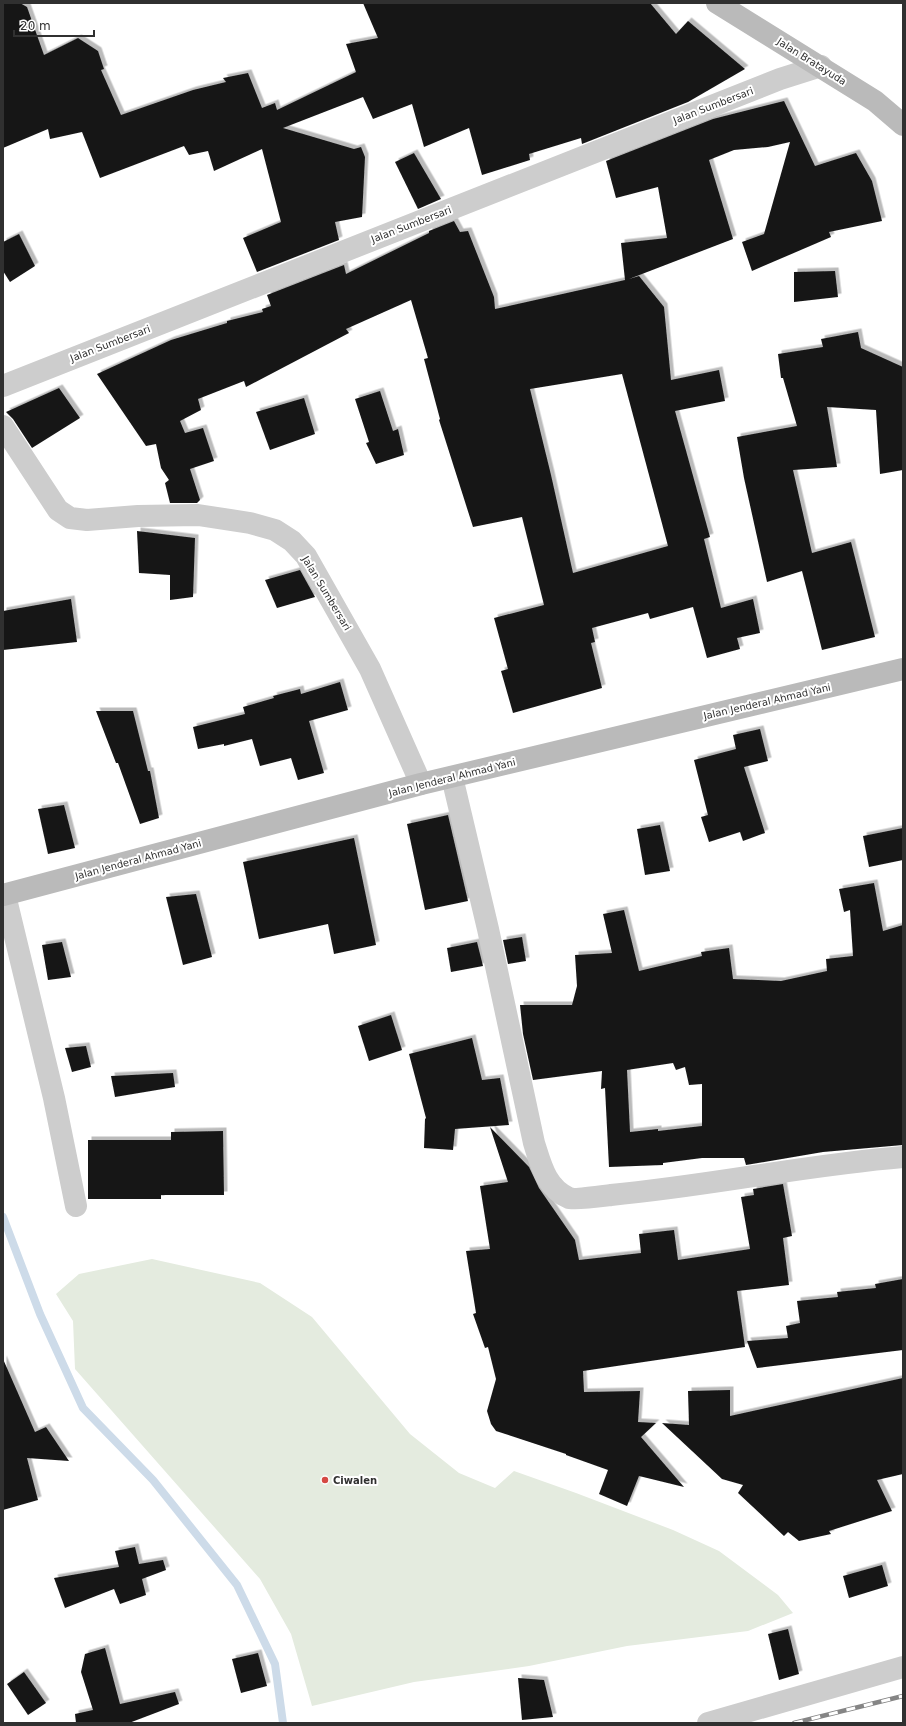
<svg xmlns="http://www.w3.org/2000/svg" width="906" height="1726" viewBox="0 0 906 1726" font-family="'DejaVu Sans',sans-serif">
<defs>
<filter id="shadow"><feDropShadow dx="3.5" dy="-3.5" stdDeviation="0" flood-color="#0004"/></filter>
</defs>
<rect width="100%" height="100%" fill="#fff"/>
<path fill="#e4ebdf" d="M152 1259 260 1283 312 1317 410 1434 459 1473 495 1488 514 1471 576 1493 673 1530 719 1551 778 1595 793 1613 748 1631 627 1646 529 1666 414 1682 312 1706 291 1634 260 1579 75 1369 73 1321 56 1294 79 1274Z"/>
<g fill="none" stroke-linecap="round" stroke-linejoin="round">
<path stroke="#cddbe9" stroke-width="8" d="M3 1217 40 1314 83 1408 153 1480 237 1585 275 1664 283 1723"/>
</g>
<g fill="#171717" fill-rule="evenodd" filter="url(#shadow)">
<path d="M3 3H20L27 7 44 55 78 38 98 51 104 69 101 70 121 115 193 90 226 82 223 78 248 73 262 108 275 103 277 110 356 72 346 44 378 38 363 3H650L676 34 688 21 745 69 688 102 582 144 581 138 529 154 530 160 482 175 469 128 424 147 412 104 373 119 363 97 283 128 354 149 361 147 365 157 362 217 335 222 339 240 257 272 243 238 281 222 262 149 214 171 208 151 189 155 184 146 100 178 82 132 50 139 48 129 3 148Z"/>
<path d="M784 101 815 166 856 153 872 181 882 221 829 232 831 237 752 271 742 242 764 234 790 142 768 147 734 150 709 160 733 239 629 279 639 276 664 307 671 380 719 370 725 401 675 411 710 537 704 539 721 608 753 599 760 633 737 638 740 649 707 658 693 607 650 619 648 613 592 628 595 642 591 643 602 688 513 713 501 671 508 669 494 618 544 605 522 517 473 527 439 420 440 419 424 359 428 358 411 300 346 329 349 333 246 387 244 381 198 399 201 410 180 421 185 433 203 428 214 461 190 469 200 500 197 503H170L165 483 169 480 161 468 156 444 146 446 97 374 171 340 227 323V321L263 312 262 309 271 306 267 295 344 265 346 274 429 233V231L454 221 460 232 468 231 494 297 495 309 625 280 621 243 667 238 658 187 616 198 606 161 713 119ZM622 374 668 546 573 573 551 475 530 389Z"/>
<path d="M414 153 441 199 418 209 395 162Z"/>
<path d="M19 234 35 266 10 282 3 271V242Z"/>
<path d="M835 271 838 297 794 302V272Z"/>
<path d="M858 332 861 348 903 367V470L880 474 876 410 827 407 837 467 793 470 812 553 851 542 875 637 822 650 802 571 767 582 744 478 737 437 797 426 783 378H781L778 354 823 347 821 339Z"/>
<path d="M59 388 80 418 32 448 13 419 6 412Z"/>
<path d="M380 391 393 431 398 429 404 455 376 464 366 443 369 442 355 399Z"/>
<path d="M304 398 315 434 270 450 256 412Z"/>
<path d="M137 531 195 538 193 597 170 600V575L139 573Z"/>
<path d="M300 570 315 597 277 608 265 580Z"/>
<path d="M71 599 77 642 3 650V611Z"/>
<path d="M340 682 348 710 309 721 324 773 298 780 291 758 260 766 252 739 224 746V744L198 749 193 727 245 714 243 707 274 698 273 696 300 689 301 694Z"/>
<path d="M96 711H133L148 771H150L159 818 140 824 118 763H116Z"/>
<path d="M760 729 768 761 744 767 765 833 743 841 740 832 709 842 701 817 708 815 694 760 736 749 733 735Z"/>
<path d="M64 805 75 848 48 854 38 809Z"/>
<path d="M448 815 468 901 425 910 407 824Z"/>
<path d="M660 825 670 871 645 875 637 829Z"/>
<path d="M903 828V860L869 867 863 836Z"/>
<path d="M354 838 376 945 334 954 328 924 259 939 243 862Z"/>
<path d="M874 883 883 931 903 925V1145L823 1152 746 1165 744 1158H702L663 1163V1165L609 1167 605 1088 601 1089 602 1071 533 1080 523 1034 520 1005H572L577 986 575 955 612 953 603 914 624 910 639 971 702 956 701 952 729 948 733 979 781 981 827 971 826 959 853 956 850 910 844 912 839 889ZM673 1063 676 1070 685 1067 689 1085 702 1084V1126L658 1131V1129L630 1132 627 1070Z"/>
<path d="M196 894 212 957 183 965 166 897Z"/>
<path d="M522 937 526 961 508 964 503 940Z"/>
<path d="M62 942 71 977 48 980 42 945Z"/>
<path d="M477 942 483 966 451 972 447 948Z"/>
<path d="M391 1015 402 1050 369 1061 358 1026Z"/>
<path d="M472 1038 482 1080 500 1078 509 1125 455 1129 453 1150 424 1148 425 1119 426 1118 409 1054Z"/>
<path d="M86 1046 91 1067 72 1072 65 1048Z"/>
<path d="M173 1073 175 1087 115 1097 111 1076Z"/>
<path d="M490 1127 529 1167 539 1188 575 1240 579 1260 641 1253 639 1234 674 1230 678 1260 750 1249 741 1197 754 1195 753 1189 783 1184 792 1236 783 1238 789 1285 737 1291 745 1347 583 1371 584 1392 640 1391 638 1422 656 1423 641 1437 684 1487 639 1476 627 1506 599 1494 608 1470 566 1455V1454L496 1431 491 1424 487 1411 496 1379 488 1347 485 1348 473 1314 476 1313 466 1251 490 1249 480 1186 508 1182Z"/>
<path d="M223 1131 224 1195H161V1199H88V1140H171V1132Z"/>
<path d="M903 1279V1350L757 1368 747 1341 788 1338 786 1326 800 1323 797 1301 838 1297 837 1292 876 1288 875 1284Z"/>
<path d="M3 1359 35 1432 46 1427 69 1461 27 1458 38 1500 3 1510Z"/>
<path d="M903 1378V1474L877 1480 892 1511 829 1531 831 1534 799 1541 788 1532 784 1536 738 1493 743 1485 722 1479 662 1423 689 1425 688 1391 730 1390V1416Z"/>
<path d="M135 1547 139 1564 163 1560 166 1570 142 1579 146 1595 120 1604 114 1589 65 1608 54 1578 119 1567 115 1551Z"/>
<path d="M882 1565 888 1586 849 1598 843 1576Z"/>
<path d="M788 1629 799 1674 779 1680 768 1634Z"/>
<path d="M105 1648 120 1704 175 1692 179 1704 129 1723H76L75 1714 93 1710 81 1672 85 1654Z"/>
<path d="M258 1653 267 1686 241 1693 232 1659Z"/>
<path d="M24 1672 46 1703 28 1715 7 1684Z"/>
<path d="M518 1678 544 1680 553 1717 522 1720Z"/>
</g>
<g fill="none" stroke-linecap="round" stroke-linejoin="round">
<g stroke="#cdcdcd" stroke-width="22">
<path d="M3 386 780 79 821 66"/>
<path d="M3 426 58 510 70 518 87 520 138 516 198 515 250 523 275 530 292 541 306 556 370 669 421 784"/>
<path d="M452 777 488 929 534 1143C541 1165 546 1188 569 1198 574 1200 603 1196 611 1195 709 1186 805 1165 903 1157"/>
<path d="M5 895 54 1098 76 1206"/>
<path d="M708 1723 903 1667"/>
</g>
<g stroke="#bababa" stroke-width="22">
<path d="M717 3 875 101 903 125"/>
<path d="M3 895 421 784 903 669"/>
</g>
<g stroke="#858585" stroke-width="4.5">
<path id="rail" d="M794 1723 903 1696"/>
</g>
<use href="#rail" stroke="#fff" stroke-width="3" stroke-dasharray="9" stroke-linecap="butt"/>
</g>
<circle fill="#d54944" stroke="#fff" stroke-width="1.5" cx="325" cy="1480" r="4"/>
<g text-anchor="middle" stroke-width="4" stroke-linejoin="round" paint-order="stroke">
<g font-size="10" fill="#303030" stroke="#fff">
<text transform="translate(812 61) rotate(32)" y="4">Jalan Bratayuda</text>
<text transform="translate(713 105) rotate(-21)" y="4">Jalan Sumbersari</text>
<text transform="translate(411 224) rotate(-21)" y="4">Jalan Sumbersari</text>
<text transform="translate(110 343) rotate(-21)" y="4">Jalan Sumbersari</text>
<text transform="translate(327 593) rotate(59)" y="4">Jalan Sumbersari</text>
<text transform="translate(767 701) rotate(-13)" y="4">Jalan Jenderal Ahmad Yani</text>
<text transform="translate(452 777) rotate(-14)" y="4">Jalan Jenderal Ahmad Yani</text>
<text transform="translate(138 859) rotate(-15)" y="4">Jalan Jenderal Ahmad Yani</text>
</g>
<g font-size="10" font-weight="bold" fill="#303030" stroke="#fff" text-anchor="start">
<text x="333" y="1484">Ciwalen</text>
</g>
</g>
<rect width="906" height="1726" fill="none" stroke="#303030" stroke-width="8"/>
<path d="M14 30v6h80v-6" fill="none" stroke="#303030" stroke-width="2"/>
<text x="20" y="30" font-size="12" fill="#303030" stroke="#ffffff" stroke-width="3" paint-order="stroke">20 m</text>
</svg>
